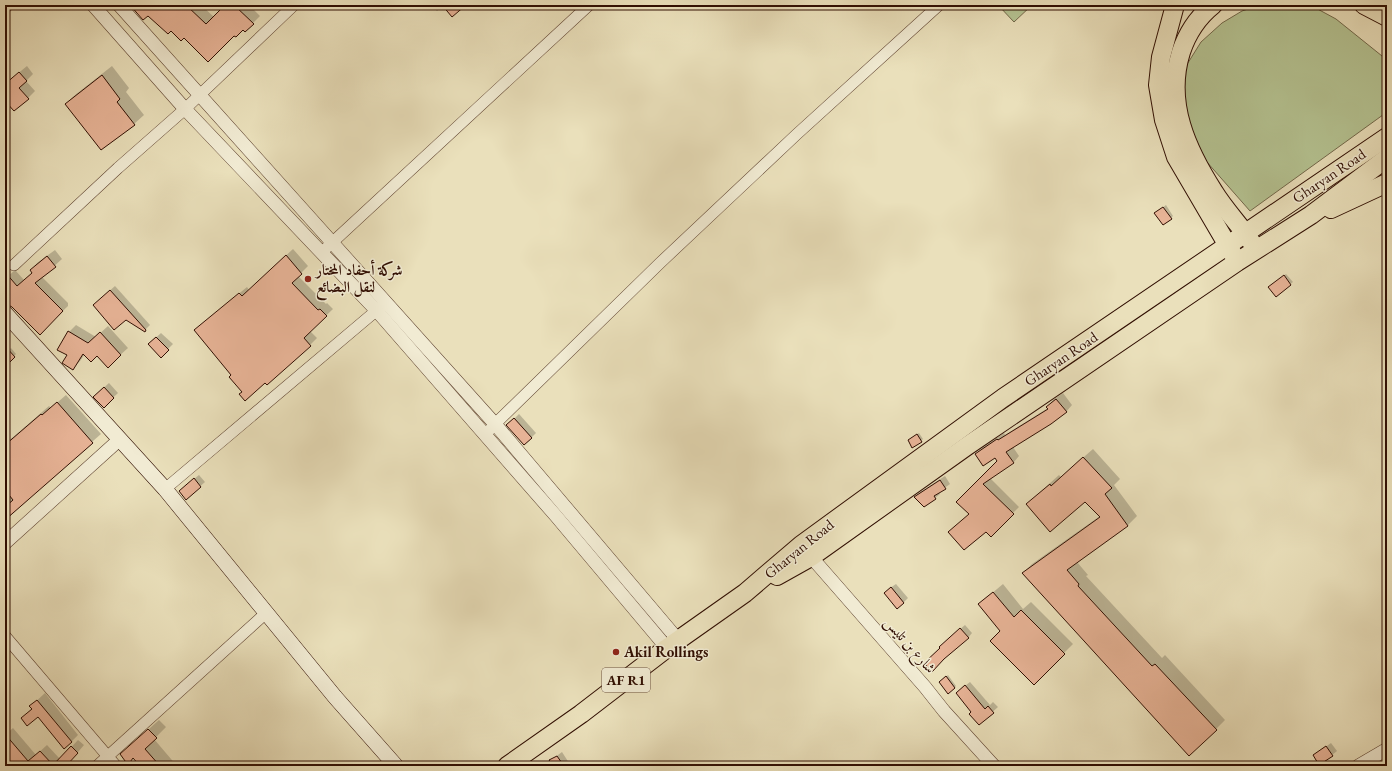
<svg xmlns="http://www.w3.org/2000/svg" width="1392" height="771" viewBox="0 0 1392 771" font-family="'EB Garamond',Amiri,serif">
<rect width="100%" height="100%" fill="#eae0bb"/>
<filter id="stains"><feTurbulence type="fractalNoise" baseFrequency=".005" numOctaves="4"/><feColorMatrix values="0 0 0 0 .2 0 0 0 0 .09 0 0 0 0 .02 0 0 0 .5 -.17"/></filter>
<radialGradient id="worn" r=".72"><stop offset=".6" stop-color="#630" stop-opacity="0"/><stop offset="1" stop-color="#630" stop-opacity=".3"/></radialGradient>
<g fill="#b5c392" stroke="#72684a">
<path d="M998 5H1032L1014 22Z"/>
<path d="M1260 5H1309L1312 6 1336 19 1387 60V112L1250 211 1206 161 1188 123 1183 92 1186 66 1201 42 1222 23 1242 11Z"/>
</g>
<g fill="#0003">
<path d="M131 5H201L214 17 223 8 221 6V5H249L260 16 245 31 243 29 234 34 184 37 171 30Z"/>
<path d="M431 5H464H444L437 11Z"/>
<path d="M27 66 33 74 26 81 35 91 28 98 5 99V84Z"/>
<path d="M112 66 129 88 126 92 144 115 134 124 101 149 66 104 75 95Z"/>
<path d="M1166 205 1173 216 1171 218 1158 211Z"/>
<path d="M293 249 308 266 298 276 326 304 327 303 333 309 310 331 317 338 310 345 268 384 266 381 243 391 202 324 247 287 249 290Z"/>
<path d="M55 250 62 259 42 277 68 303V306L40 333 13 306 5 301V279L15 270 24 280 33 272 31 270 37 263Z"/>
<path d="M1286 274 1293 282 1276 295 1271 285Z"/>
<path d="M115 286 150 325 145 330 98 301Z"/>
<path d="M76 325 96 337 108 326 128 348 108 366 97 354H85L80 361 73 368 68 355 69 332Z"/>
<path d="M161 333 173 344 161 356 149 344Z"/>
<path d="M11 348 16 354 6 365 5 354Z"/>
<path d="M109 383 118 393 104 406 99 392Z"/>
<path d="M1063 393 1072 405 1066 412 1013 447 1019 456 1013 463 990 478 1019 507 991 535 958 502 998 461 995 457 976 454 982 448 1004 433 1005 435 1048 408 1047 407 1053 400Z"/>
<path d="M66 395 101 434 5 518V444L49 406 51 408Z"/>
<path d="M519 414 536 433 531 438 512 421Z"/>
<path d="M919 433 923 439 921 441 911 438Z"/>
<path d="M1093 449 1120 479 1114 485 1137 516 1128 525 1077 562 1088 575 1086 576 1162 658 1165 655 1225 720 1216 729 1023 573 1032 564 1100 516 1086 500 1027 504 1059 475 1061 477Z"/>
<path d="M199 475 205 482 186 499 184 487Z"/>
<path d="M945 476 950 484 939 492 940 494 935 498 915 497 920 492Z"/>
<path d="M896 584 908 598 903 603 890 588Z"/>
<path d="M1003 584 1023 609 1031 602 1073 644 1034 683 1001 631 979 604Z"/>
<path d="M965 625 972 633 968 638 942 648 945 642Z"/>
<path d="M948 675 956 686 954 688 942 680Z"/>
<path d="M970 682 990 705 993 702 998 707 979 724 961 689Z"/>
<path d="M45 693 78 735 71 742 38 716 22 718 32 708 31 706Z"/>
<path d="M159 720 166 727 154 739 177 766H141L134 757 128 764 131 745Z"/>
<path d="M13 728 36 755 47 745 60 759 78 740 84 745 66 766H5V735Z"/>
<path d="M1331 743 1337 751 1332 755H1314Z"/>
<path d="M562 752 571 766H554L550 761Z"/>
</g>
<g fill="#e7b396" stroke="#300e02">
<path d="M130 5H186L206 24 225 5H234L254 24 245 32 243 30 236 37 234 36 208 62 184 38 181 41 171 31 168 34 148 16 143 20Z"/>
<path d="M442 5H466L452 17Z"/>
<path d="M19 72 27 81 19 88 29 99 14 111 5 101V84Z"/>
<path d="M102 75 120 99 117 102 135 125 101 150 65 104Z"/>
<path d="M1163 207 1172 219 1163 225 1154 213Z"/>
<path d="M286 255 302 274 292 283 318 310 320 309 327 316 304 338 311 346 267 385 265 383 245 401 239 394 242 392 229 377 231 375 194 330 239 293 242 296Z"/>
<path d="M47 256 56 267 35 283 63 311 40 335 12 307 5 303V272L17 286 32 273 30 270Z"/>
<path d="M1284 275 1291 285 1276 297 1268 287Z"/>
<path d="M110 290 146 330 145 332 126 320 114 330 93 305Z"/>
<path d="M68 331 88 343 100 332 121 355 108 368 97 356 91 362 83 354 73 370 62 363 67 355 57 350Z"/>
<path d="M156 337 169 350 161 358 148 344Z"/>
<path d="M5 346 15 357 5 367Z"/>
<path d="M104 387 114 398 104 408 93 397Z"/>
<path d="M1056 399 1067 412 1051 424 1006 452 1014 463 983 484 1014 514 991 537 986 532 964 550 948 532 969 514 956 502 997 461 995 458 983 466 975 454 997 439 998 440 1048 409 1046 407Z"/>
<path d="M57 402 93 443 5 520V507L13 500 5 490V445L41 414 42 415Z"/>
<path d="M514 418 532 438 524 445 506 425Z"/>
<path d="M917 434 922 442 912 448 908 440Z"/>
<path d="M1083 457 1112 488 1105 494 1128 526 1067 570 1079 584 1078 586 1152 666 1155 664 1217 730 1189 756 1022 573 1100 517 1085 502 1050 532 1026 504 1050 484 1051 486Z"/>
<path d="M194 478 201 487 186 500 179 491Z"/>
<path d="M940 480 946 489 934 496 936 499 924 507 914 497Z"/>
<path d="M891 587 904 603 897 609 884 593Z"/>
<path d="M993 592 1014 617 1021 610 1065 654 1034 685 990 641 1000 631 978 604Z"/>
<path d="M960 628 969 638 944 659 932 672 924 663 940 648 939 647Z"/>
<path d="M946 676 955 688 948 694 939 682Z"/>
<path d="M965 685 985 709 988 706 994 713 979 725 969 714 971 712 956 693Z"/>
<path d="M37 700 72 742 64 749 38 717 27 726 21 718 32 709 29 706Z"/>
<path d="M148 729 157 738 145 749 160 766H140L133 758 128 765 120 754Z"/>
<path d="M5 734 28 761 40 751 53 765 71 746 78 753 66 766H5Z"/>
<path d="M1326 746 1333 756 1319 765 1313 755Z"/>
<path d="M557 756 564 766H553L549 760Z"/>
</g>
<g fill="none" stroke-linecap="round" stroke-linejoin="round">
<g stroke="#5e4230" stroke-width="12">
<g id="minor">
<path d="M5 8 8 5"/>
<path d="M322 252 589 5"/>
<path d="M14 265 118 168 185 109 294 5"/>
<path d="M485 435 495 424 660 263 797 134 939 5"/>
<path d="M165 489 383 305"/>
<path d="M5 636 116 766"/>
<path d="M97 766 266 613"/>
</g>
</g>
<g stroke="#5e4230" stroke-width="14">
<g id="tertiary">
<path d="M93 5 185 109 377 311 556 516 667 648"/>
<path d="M119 5 495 424 679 641"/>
<path d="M5 543 120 439"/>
<path d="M806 551 925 687 944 711 994 766"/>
<path d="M1358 766 1387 749"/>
</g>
</g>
<g stroke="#300e02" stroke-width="16">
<path id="secondary" d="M5 313 165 489 335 697 396 766"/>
</g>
<g stroke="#300e02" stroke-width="20">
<g id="trunk">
<path d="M1175 5 1161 57 1158 85 1164 120 1176 157 1234 256"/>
<path d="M1213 5C1198 17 1187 34 1181 52 1165 103 1187 150 1214 192 1225 210 1240 225 1252 243"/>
<path d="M1364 5 1387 17"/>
<path d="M1331 209 1387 183"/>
<path d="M777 576 811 557 967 446 1237 262 1311 215 1387 158"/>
<path d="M507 766 581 714 667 648 745 593 801 545 1003 398 1387 137"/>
</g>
</g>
<use href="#minor" stroke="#f1ebd3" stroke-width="11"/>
<use href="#tertiary" stroke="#f1ebd3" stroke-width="13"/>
<use href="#secondary" stroke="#f1ebd3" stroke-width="15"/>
<use href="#trunk" stroke="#eae0bb" stroke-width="18"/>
</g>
<g fill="#8f2418" stroke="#f1ebd3" stroke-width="1.5">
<circle cx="308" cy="279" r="4"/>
<circle cx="616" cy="652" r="4"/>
</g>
<g text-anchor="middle" stroke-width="3" stroke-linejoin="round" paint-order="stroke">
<rect fill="#f1ebd3" stroke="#6a5041" stroke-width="1" x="602" y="668" width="48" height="24" rx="3"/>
<g font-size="14" font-weight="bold" fill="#300e02">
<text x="626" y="685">AF R1</text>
</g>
<g font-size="15" fill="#300e02" stroke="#f1ebd3">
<text transform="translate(1329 176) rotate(-34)" y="5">Gharyan Road</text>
<text transform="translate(1061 359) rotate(-34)" y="5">Gharyan Road</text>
<text transform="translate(799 549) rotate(-39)" y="5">Gharyan Road</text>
<text transform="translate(910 645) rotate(49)" y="5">شارع بن تليس</text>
</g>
<g font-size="15" font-weight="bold" fill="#300e02" stroke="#f1ebd3" text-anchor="start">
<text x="316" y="275">شركة أحفاد المختار<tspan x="316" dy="17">لنقل البضائع</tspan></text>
<text x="624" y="657">Akil Rollings</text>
</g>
</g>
<rect width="1392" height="771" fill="none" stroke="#eae0bb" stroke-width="20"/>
<rect x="6" y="6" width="1380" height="759" fill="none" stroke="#300e02" stroke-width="2"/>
<rect x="10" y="10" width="1372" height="751" fill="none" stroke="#300e02"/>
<rect width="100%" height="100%" filter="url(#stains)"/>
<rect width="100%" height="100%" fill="url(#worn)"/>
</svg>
